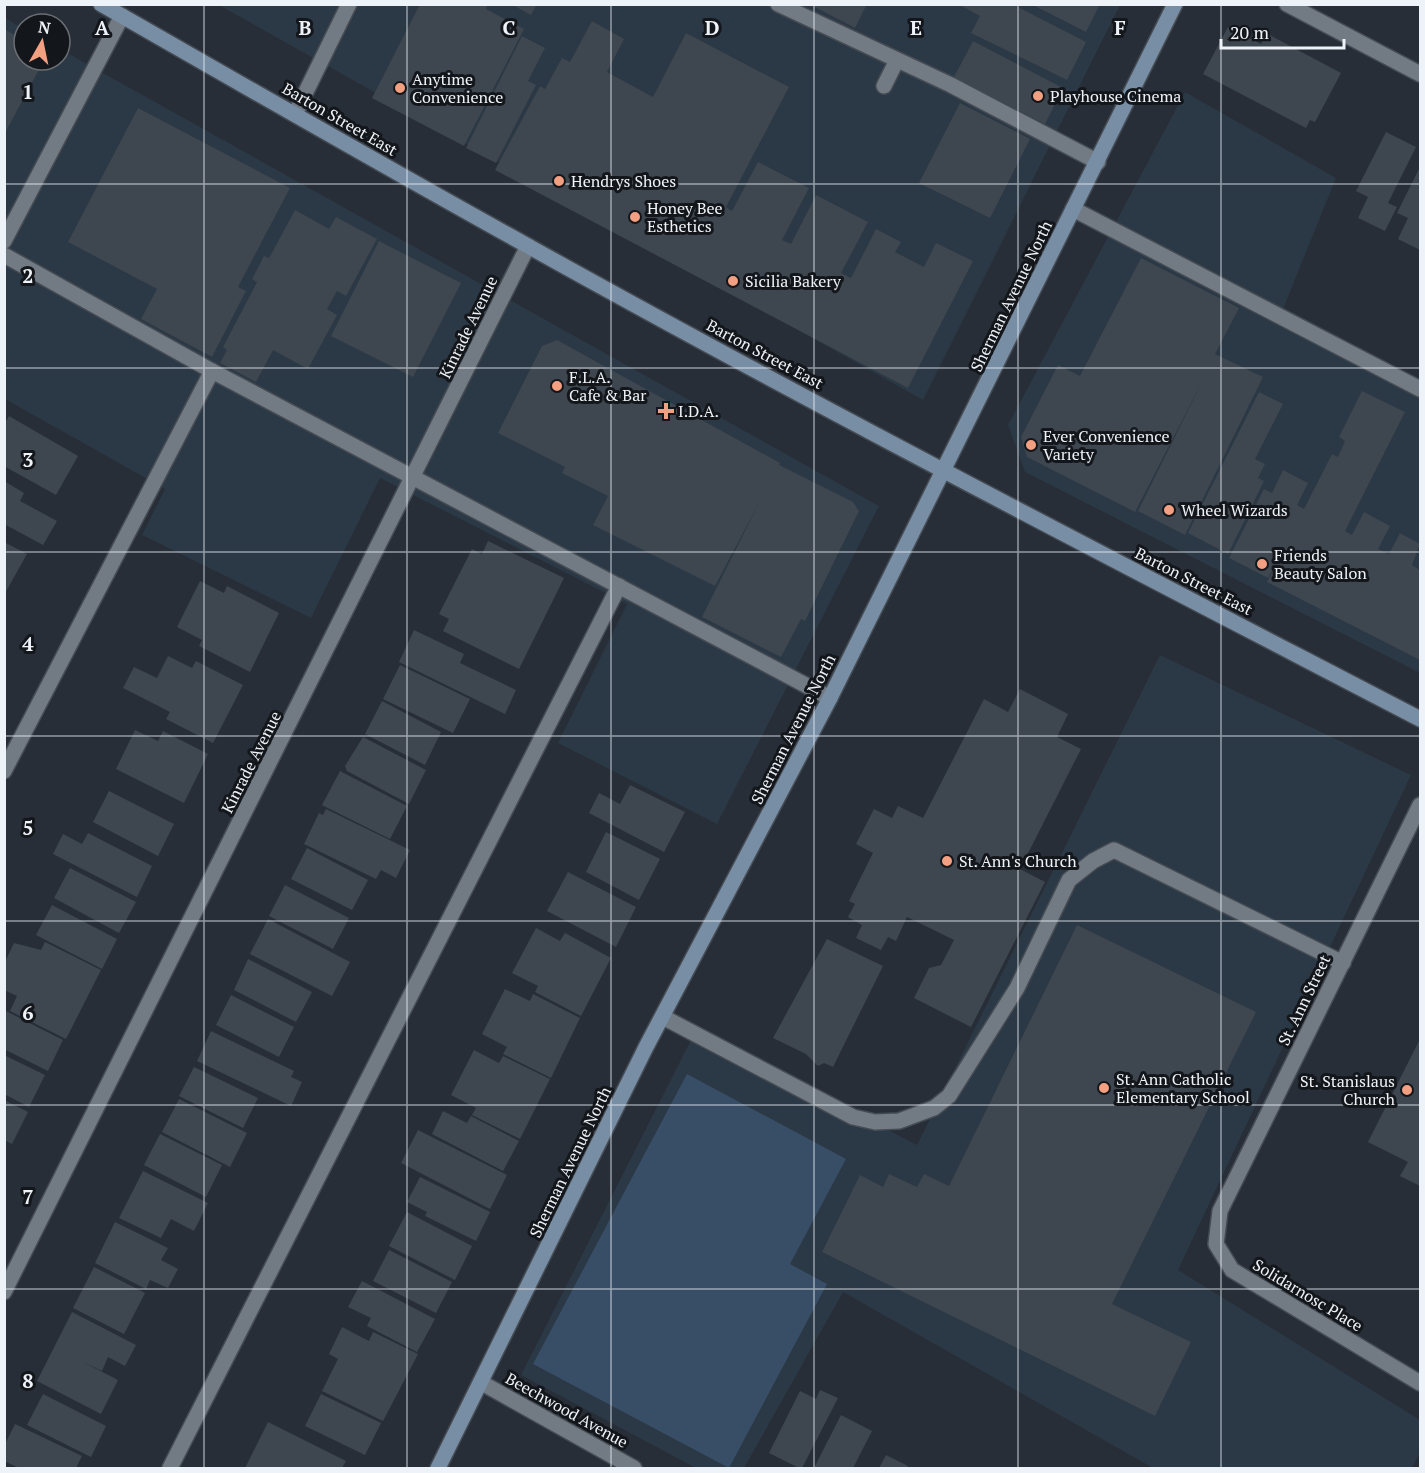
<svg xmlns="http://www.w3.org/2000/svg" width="1425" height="1473" viewBox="0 0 1425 1473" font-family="'PT Serif',serif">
<rect width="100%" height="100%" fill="#272e37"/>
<g fill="#2b3845">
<path d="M219 5H1120L923 400Z"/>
<path d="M5 18 24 29V60H60V49L879 506 717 824 558 743 627 604 380 478 311 618 142 535 165 489 5 399Z"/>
<path d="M1185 92 1336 178 1281 314 1420 385V673L1025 472 1008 425Z"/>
<path d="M1160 655 1411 775 1178 1270 1420 1420V1452L1412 1468H1153L843 1292 744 1468H696L521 1375 696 1030 917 1145Z"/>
</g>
<path fill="#384e66" d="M687 1074 846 1159 790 1264 827 1284 729 1468 533 1364Z"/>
<g fill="#3e464f">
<path d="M420 4H488L486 9 524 29 464 146 372 98Z"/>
<path d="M511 4H537L531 15Z"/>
<path d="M809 4H867L855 28Z"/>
<path d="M958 4H1012L1086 42 1067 80 971 33 980 16Z"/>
<path d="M1031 4H1100L1086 32Z"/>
<path d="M592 21 624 39 607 72 653 97 686 33 789 87 726 207 732 211 758 162 809 188 782 240 791 244 816 195 868 222 841 273 851 278 876 229 901 242 895 252 924 267 936 243 973 261 908 388 495 170 540 86 545 89 562 58 570 62Z"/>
<path d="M1228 27 1261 44 1266 33 1341 73 1315 122 1310 120 1306 128 1203 74Z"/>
<path d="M4 29 24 40V60H44L4 135Z"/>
<path d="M522 36 545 48 528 81 536 85 496 163 466 148Z"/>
<path d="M973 41 1063 88 1045 124 954 77Z"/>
<path d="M960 103 1030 139 990 218 919 183Z"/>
<path d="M138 108 290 188 238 287 246 291 212 357 141 319 157 289 68 242Z"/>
<path d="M1386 132 1416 147 1388 203 1397 207 1385 231 1358 218 1368 197 1356 191Z"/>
<path d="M1420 167V250L1398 239 1408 218 1397 213Z"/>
<path d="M295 210 329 229 336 217 377 239 346 296 337 291 327 309 337 315 308 369 273 350 256 382 220 363 227 350 223 347 257 282 252 279 264 256 269 258Z"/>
<path d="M379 241 461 283 413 377 331 336Z"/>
<path d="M1141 258 1239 308 1215 354 1263 377 1185 535 1138 511 1202 382 1135 512 1027 457 1021 437 1058 365 1080 376Z"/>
<path d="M557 340 780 463 779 465 853 502 859 511 805 621 801 619 781 657 702 617 759 503 715 586 593 525 608 496 562 473 565 467 498 433 542 346Z"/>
<path d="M1362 391 1405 412 1345 531 1352 535 1364 512 1390 526 1378 549 1389 554 1400 533 1420 544 1412 565 1420 570V660L1267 582 1276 564 1268 578 1229 558 1264 489 1272 493 1283 470 1308 483 1297 505 1304 509 1332 454 1338 457 1345 441 1339 437Z"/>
<path d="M1259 392 1283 404 1255 459 1265 464 1258 478 1264 481 1228 554 1188 533Z"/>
<path d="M9 416 78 456 56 495 4 466V425Z"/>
<path d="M4 481 24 493 20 501 57 521 43 545 4 524Z"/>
<path d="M488 541 564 578 519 669 443 631 449 619 439 614 472 549 482 554Z"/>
<path d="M4 542 27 554 4 595Z"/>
<path d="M200 581 224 593 227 586 279 613 250 672 199 646 202 640 177 627Z"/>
<path d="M414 630 464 654 460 663 516 690 505 714 399 662Z"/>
<path d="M168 656 192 668 196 661 243 685 213 743 166 719 170 712 123 688 134 667 157 678Z"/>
<path d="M400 665 470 699 453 733 383 699Z"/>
<path d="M1020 689 1068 714 1057 737 1081 749 1020 869 1045 882 971 1027 914 998 929 968 941 965 954 940 907 917 896 941 888 937 881 950 856 938 862 925 848 917 855 904 849 901 873 853 856 844 874 809 892 818 898 806 923 818 984 699 1008 712Z"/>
<path d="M382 701 441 732 425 765 365 734Z"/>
<path d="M135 730 158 741 163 731 208 754 184 803 116 769Z"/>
<path d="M363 737 426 770 409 804 347 771 345 766Z"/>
<path d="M340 771 407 806 390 839 322 805Z"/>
<path d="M630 785 685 812 664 852 589 813 599 793 620 804Z"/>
<path d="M109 791 174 824 158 856 93 822Z"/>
<path d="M326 809 410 850 396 878 381 870 376 879 304 844 319 813 323 815Z"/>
<path d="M606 832 660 859 639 900 586 872Z"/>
<path d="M88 833 152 866 137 897 53 854 63 834 82 844Z"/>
<path d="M307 848 368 880 352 910 291 879Z"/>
<path d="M70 868 136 902 119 933 54 898Z"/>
<path d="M568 872 636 907 616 947 547 911Z"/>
<path d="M285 885 349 918 333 949 269 916Z"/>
<path d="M52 905 117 939 102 969 36 935Z"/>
<path d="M268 919 350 962 332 996 250 954Z"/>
<path d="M1077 925 1256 1012 1112 1304 1191 1342 1155 1416 822 1252 860 1175 883 1187 889 1174 917 1187 924 1174 949 1186Z"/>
<path d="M536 928 560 941 565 933 611 958 581 1016 535 992 538 986 512 973Z"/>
<path d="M827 939 883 966 833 1067 824 1063 818 1066 806 1054 773 1038Z"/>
<path d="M45 942 101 970 66 1039 10 1011 17 996 4 990V964L14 943 41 950Z"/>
<path d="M248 959 312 992 296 1022 234 990Z"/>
<path d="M505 989 530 1001 533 994 580 1018 551 1078 503 1054 507 1047 482 1034Z"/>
<path d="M231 995 294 1027 279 1057 216 1025Z"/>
<path d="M4 1010 63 1040 48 1071 4 1049Z"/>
<path d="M211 1031 294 1071 291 1077 302 1082 291 1106 197 1061Z"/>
<path d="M1420 1039V1186L1400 1176 1408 1162 1368 1142Z"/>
<path d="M474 1050 499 1063 503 1056 550 1079 520 1139 472 1115 476 1108 451 1095Z"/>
<path d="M4 1055 45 1075 29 1107 4 1094Z"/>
<path d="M194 1067 258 1098 243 1128 179 1096Z"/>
<path d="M179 1099 247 1133 230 1167 162 1132Z"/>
<path d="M4 1100 28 1112 12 1144 4 1140Z"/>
<path d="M443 1111 467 1123 471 1116 519 1141 503 1171 432 1134Z"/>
<path d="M418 1130 507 1175 490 1209 401 1163Z"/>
<path d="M160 1134 222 1165 206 1197 144 1165Z"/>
<path d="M143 1171 208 1203 194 1231 171 1219 161 1238 119 1218Z"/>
<path d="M420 1177 490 1212 476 1241 425 1216 427 1212 407 1202Z"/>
<path d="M407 1212 472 1246 455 1280 389 1246Z"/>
<path d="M115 1222 168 1248 161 1260 178 1269 168 1288 150 1280 146 1289 95 1263Z"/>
<path d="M389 1250 452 1282 436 1313 373 1281Z"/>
<path d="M94 1267 145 1293 124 1334 73 1308Z"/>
<path d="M362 1281 435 1319 417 1352 367 1326 371 1318 348 1307Z"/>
<path d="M72 1312 136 1345 125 1366 108 1357 102 1371 81 1361 118 1380 101 1414 37 1381Z"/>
<path d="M342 1327 369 1341 373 1332 418 1354 383 1421 322 1391 338 1359 329 1354Z"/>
<path d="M820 1390 838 1398 802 1468H799L769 1453 800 1391 816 1399Z"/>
<path d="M43 1394 106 1426 91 1457 27 1425Z"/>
<path d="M321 1394 381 1423 365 1455 305 1426Z"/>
<path d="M841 1415 872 1431 853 1468H814Z"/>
<path d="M268 1422 346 1461 342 1468H245Z"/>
<path d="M15 1424 82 1456 76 1468H19L4 1461V1446Z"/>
<path d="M886 1455 908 1466 906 1468H879Z"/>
</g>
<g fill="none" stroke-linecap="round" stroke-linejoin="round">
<g stroke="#454b53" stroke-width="18">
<g id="lane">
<path d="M778 4 951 85 1098 162"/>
<path d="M884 86 897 60"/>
<path d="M1073 209 1420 389"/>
<path d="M4 255 212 371 830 698"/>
<path d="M4 771 212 371"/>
<path d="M663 1017 853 1117 875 1122 899 1121 934 1108 949 1096 1017 988 1069 880 1093 861 1114 850 1343 963"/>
<path d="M170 1468 619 586"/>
</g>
</g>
<g stroke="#454b53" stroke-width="18">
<g id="street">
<path d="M1287 4 1420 74"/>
<path d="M295 114 349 4"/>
<path d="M4 241 122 16"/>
<path d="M1420 805 1220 1211 1216 1244 1232 1270 1420 1383"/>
<path d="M4 1292 528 246"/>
<path d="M482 1383 634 1468"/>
</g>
</g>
<g stroke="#454b53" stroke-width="18">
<g id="secondary">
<path d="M101 4C243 85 385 167 528 246 822 410 1122 564 1420 719"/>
<path d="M438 1468 646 1047 830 698 1175 4"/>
</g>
</g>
<use href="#lane" stroke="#727b84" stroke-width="15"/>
<use href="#street" stroke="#727b84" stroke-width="15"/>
<use href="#secondary" stroke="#788ea5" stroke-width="15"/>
</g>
<path fill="none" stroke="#eef3f9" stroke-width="1.5" stroke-opacity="0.55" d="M204 4V1468M407 4V1468M611 4V1468M814 4V1468M1018 4V1468M1221 4V1468M4 184H1420M4 368H1420M4 552H1420M4 736H1420M4 921H1420M4 1105H1420M4 1289H1420"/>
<g fill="#f3a082" stroke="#13161a" stroke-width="2">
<circle cx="400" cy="88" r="6"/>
<circle cx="1038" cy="96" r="6"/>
<circle cx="559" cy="181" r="6"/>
<circle cx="635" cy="217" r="6"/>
<circle cx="733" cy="281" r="6"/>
<circle cx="557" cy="386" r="6"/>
<path d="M663 402h6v6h6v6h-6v6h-6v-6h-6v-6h6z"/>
<circle cx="1031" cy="445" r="6"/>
<circle cx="1169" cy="510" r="6"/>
<circle cx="1262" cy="564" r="6"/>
<circle cx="947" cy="861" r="6"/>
<circle cx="1104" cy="1088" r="6"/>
<circle cx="1407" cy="1090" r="6"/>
</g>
<g text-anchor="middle" stroke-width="6" stroke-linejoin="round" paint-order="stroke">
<g font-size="16" fill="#eef3f9" stroke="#13161a" text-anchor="start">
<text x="412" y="85">Anytime<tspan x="412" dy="18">Convenience</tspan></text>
<text x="1050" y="102">Playhouse Cinema</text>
<text x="571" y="187">Hendrys Shoes</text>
<text x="647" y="214">Honey Bee<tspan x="647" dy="18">Esthetics</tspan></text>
<text x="745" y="287">Sicilia Bakery</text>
<text x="569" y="383">F.L.A.<tspan x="569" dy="18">Cafe &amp; Bar</tspan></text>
<text x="678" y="417">I.D.A.</text>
<text x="1043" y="442">Ever Convenience<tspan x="1043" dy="18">Variety</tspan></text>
<text x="1181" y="516">Wheel Wizards</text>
<text x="1274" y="561">Friends<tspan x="1274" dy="18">Beauty Salon</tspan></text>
<text x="959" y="867">St. Ann's Church</text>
<text x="1116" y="1085">St. Ann Catholic<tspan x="1116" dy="18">Elementary School</tspan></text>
<text x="1395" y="1087" text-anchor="end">St. Stanislaus<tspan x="1395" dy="18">Church</tspan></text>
</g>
<g font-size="16" fill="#eef3f9" stroke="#13161a">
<text transform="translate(340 119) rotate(30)" y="6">Barton Street East</text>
<text transform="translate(1011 296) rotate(-64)" y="6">Sherman Avenue North</text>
<text transform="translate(468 327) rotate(-64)" y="6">Kinrade Avenue</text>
<text transform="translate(765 354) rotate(28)" y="6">Barton Street East</text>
<text transform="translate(1194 581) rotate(27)" y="6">Barton Street East</text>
<text transform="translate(793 729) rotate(-63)" y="6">Sherman Avenue North</text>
<text transform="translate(251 762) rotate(-63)" y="6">Kinrade Avenue</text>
<text transform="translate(1304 1000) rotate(-64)" y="6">St. Ann Street</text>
<text transform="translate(570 1162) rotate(-64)" y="6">Sherman Avenue North</text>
<text transform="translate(1308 1295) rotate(31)" y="6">Solidarnosc Place</text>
<text transform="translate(567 1410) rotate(29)" y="6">Beechwood Avenue</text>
</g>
</g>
<g font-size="20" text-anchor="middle" font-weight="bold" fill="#eef3f9" stroke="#13161a" stroke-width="6" stroke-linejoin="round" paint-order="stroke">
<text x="102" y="35">A</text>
<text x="305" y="35">B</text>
<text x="509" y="35">C</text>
<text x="712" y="35">D</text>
<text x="916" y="35">E</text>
<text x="1120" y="35">F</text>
<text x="28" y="99">1</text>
<text x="28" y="283">2</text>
<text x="28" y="467">3</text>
<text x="28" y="651">4</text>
<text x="28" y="835">5</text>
<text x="28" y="1020">6</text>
<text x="28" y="1204">7</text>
<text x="28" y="1388">8</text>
</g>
<rect width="1425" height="1473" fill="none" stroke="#eef3f9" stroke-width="12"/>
<g transform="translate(42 42) rotate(9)"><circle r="28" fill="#13161a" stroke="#6b6e73" stroke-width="1.5"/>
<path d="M0-4.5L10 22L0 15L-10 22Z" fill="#f3a082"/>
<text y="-9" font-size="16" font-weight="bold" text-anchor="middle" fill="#eef3f9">N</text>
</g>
<path d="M1221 39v9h123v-9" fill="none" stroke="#eef3f9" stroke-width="3"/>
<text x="1230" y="39" font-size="18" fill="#eef3f9" stroke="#13161a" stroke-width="4.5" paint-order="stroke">20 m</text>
</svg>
